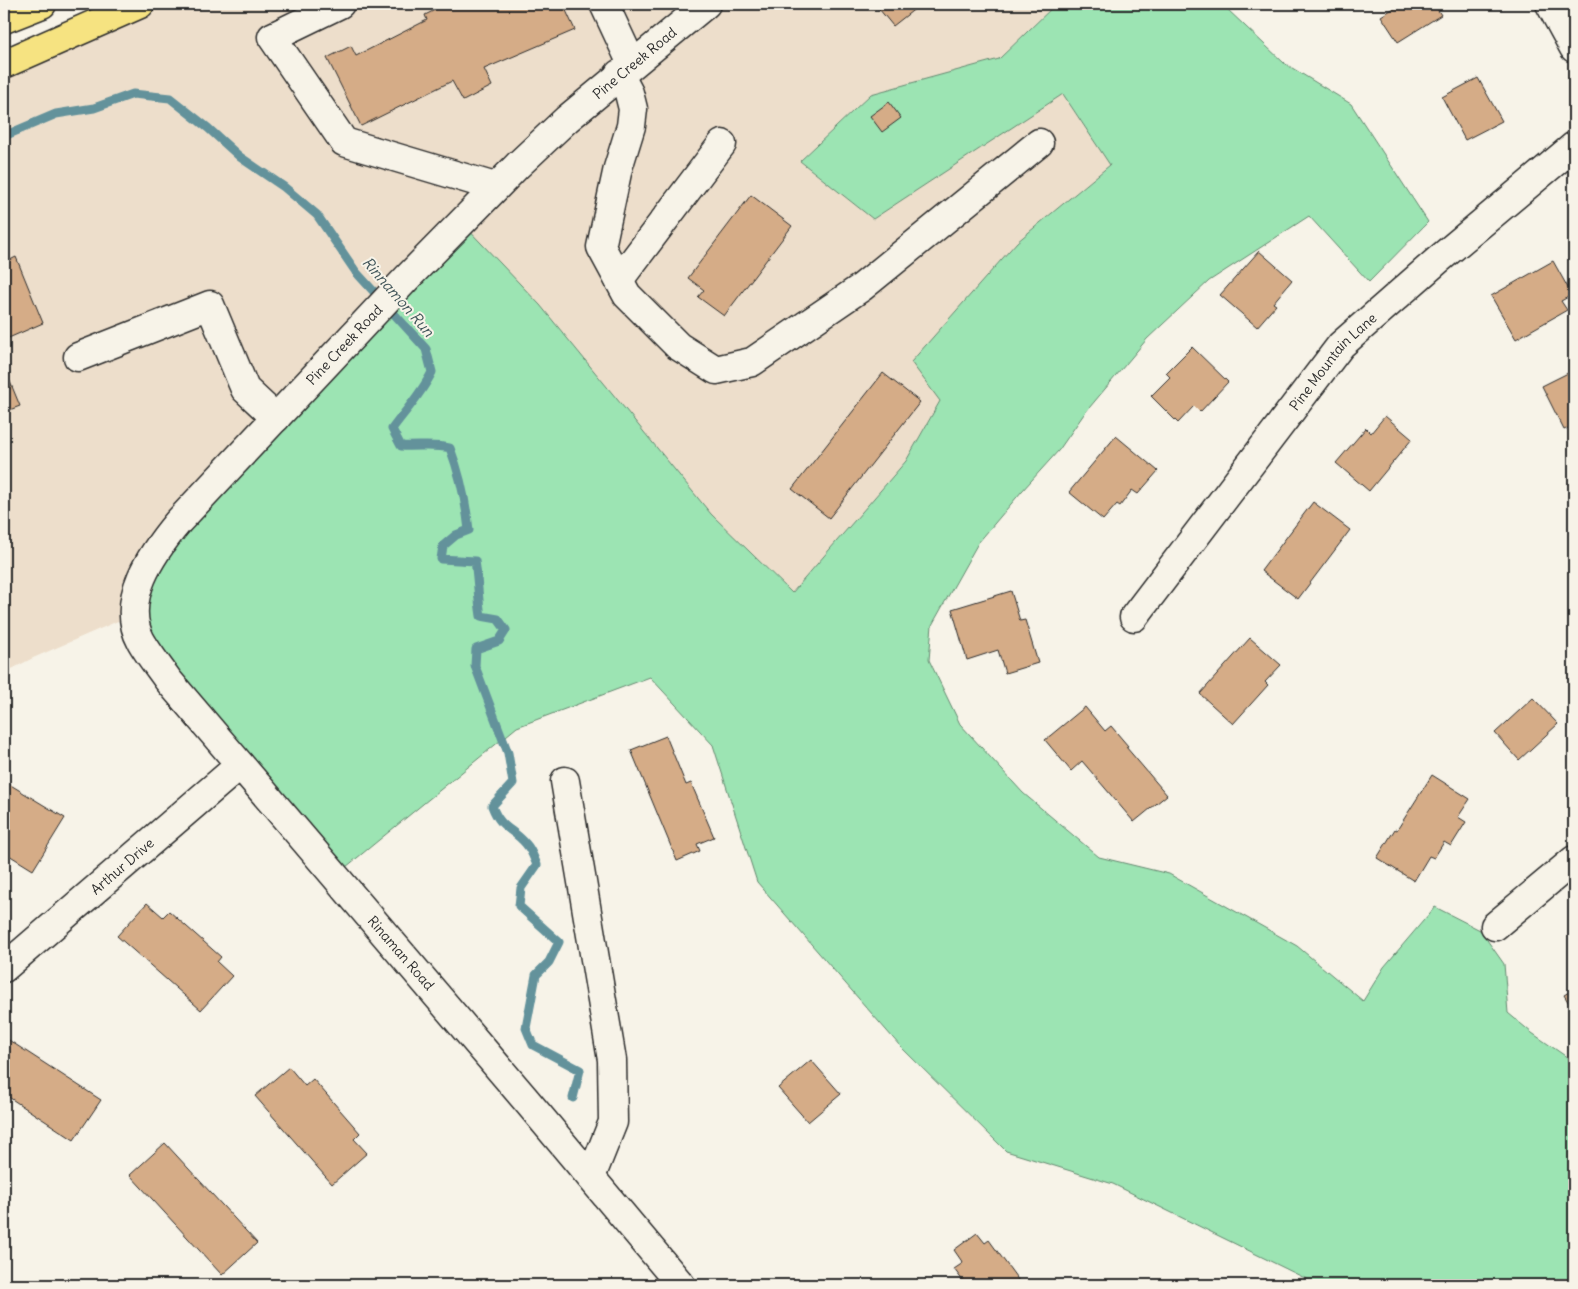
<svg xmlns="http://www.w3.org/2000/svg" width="1578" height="1289" viewBox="0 0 1578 1289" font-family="Delius,sans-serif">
<rect width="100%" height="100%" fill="#f7f3e8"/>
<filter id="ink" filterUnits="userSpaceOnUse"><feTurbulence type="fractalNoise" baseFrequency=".02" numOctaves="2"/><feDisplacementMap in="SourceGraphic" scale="10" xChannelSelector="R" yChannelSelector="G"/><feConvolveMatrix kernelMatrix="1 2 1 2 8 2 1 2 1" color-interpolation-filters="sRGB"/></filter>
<g filter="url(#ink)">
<path fill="#eddecb" d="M140 4H1056L999 59 871 94 800 161 873 219 1063 94 1110 165 1017 242 912 362 940 401 906 461 792 593 711 514 540 305 134 614 33 658 4 673V64Z"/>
<path fill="#9ce4b3" stroke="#64886f" d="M1056 4H1225L1226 8 1284 63 1351 104 1428 222 1369 282 1309 216 1209 281 1147 339 1084 414 1059 450 1022 491 978 543 932 625 929 660 960 724 1023 793 1099 857 1169 874 1297 946 1363 1001 1384 967 1435 907 1480 930 1504 964 1508 1013 1532 1033 1574 1062V1285H1319L1113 1184 1006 1151 900 1046 757 882 713 745 650 677 517 727 335 876 168 680 135 602 141 580 461 222 540 305 711 514 792 593 906 461 940 401 911 362 1017 242 1110 165 1063 94 873 219 800 161 871 94 999 59Z"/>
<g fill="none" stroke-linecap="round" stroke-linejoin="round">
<path stroke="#63929b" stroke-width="9" d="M4 136 56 114 94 108 133 94 170 98 208 128 240 157 284 187 317 215 356 272 426 349 432 372C422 393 406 410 392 429L401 446C418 447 434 444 450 448 460 474 466 503 469 530L456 535 443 546 441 559 475 561C478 580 478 598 481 616L498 619 506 630 499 641 476 649 475 666 508 753 513 783 492 806C501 830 513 828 526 844 531 849 534 858 537 865L521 888 519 906 559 942 549 962 536 975 526 1028 533 1045 580 1070 573 1098"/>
</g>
<g fill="#d5ac87" stroke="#2b2b2b">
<path d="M432 4H563L575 30 484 69 492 86 463 101 452 81 361 126 327 58 351 46 356 56 427 20 425 15 435 10Z"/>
<path d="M875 4H921L893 26Z"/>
<path d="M1401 4H1434L1441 15 1398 42 1381 16Z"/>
<path d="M1478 78 1502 121 1465 140 1442 97Z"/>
<path d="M889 102 901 118 882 132 870 116Z"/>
<path d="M751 195 792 226 724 316 698 297 704 290 688 278Z"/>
<path d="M1259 251 1292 280 1273 303 1276 305 1257 327 1220 295Z"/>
<path d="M16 257 43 323 4 340V263Z"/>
<path d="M1553 261 1572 295 1561 301 1567 310 1516 339 1491 296Z"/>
<path d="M1192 347 1228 382 1200 412 1194 406 1178 423 1151 396 1170 377 1166 373Z"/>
<path d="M4 367 20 406 4 412Z"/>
<path d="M1574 370V425L1564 430 1542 386Z"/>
<path d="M883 373 920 402 829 518 792 489Z"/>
<path d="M1385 416 1412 439 1369 491 1336 463 1366 428 1371 433Z"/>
<path d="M1116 436 1158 471 1138 494 1132 490 1120 506 1117 504 1103 520 1069 492Z"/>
<path d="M1313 502 1350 530 1298 599 1261 571Z"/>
<path d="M1011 591 1020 621 1025 620 1038 663 1005 673 998 650 967 660 952 609Z"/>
<path d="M1250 638 1281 665 1265 682 1268 685 1233 724 1200 694Z"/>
<path d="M1533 698 1558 724 1519 760 1495 733Z"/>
<path d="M1085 707 1105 731 1111 726 1128 746 1126 747 1167 795 1134 822 1082 761 1071 771 1045 740Z"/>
<path d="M666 736 686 785 691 783 714 837 697 844 700 851 677 861 631 750Z"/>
<path d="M1432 775 1470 799 1458 817 1466 822 1451 846 1444 842 1434 858 1429 856 1414 881 1377 858 1395 829 1397 830Z"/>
<path d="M4 781 65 818 33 870 4 852Z"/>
<path d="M147 903 163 917 169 911 221 957 217 962 232 976 201 1010 117 936Z"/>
<path d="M1574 989V1012L1564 995Z"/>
<path d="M4 1037 101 1100 74 1140 4 1094Z"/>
<path d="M811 1060 841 1094 808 1122 778 1088Z"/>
<path d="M289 1067 305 1086 313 1079 360 1133 354 1139 367 1153 332 1184 255 1096Z"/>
<path d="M165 1143 257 1243 222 1275 130 1175Z"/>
<path d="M977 1233 985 1243 989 1240 1019 1281 1014 1285H966L954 1269 963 1263 954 1250Z"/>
</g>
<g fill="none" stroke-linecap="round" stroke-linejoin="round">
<g stroke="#2b2b2b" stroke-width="31">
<g id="minor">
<path d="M340 4 272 37 344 142 495 187"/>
<path d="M604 4 632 64"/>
<path d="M1550 4 1574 48"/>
<path d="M619 74 629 93 633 109 631 126 618 168 601 247 627 295 678 346 716 370 752 362 862 287 1039 143"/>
<path d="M619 280 722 144"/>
<path d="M78 357 210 305 245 389 276 418"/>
<path id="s1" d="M1134 617 1341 345 1438 260 1574 146"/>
<path d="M565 781 612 1060 613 1122 591 1177"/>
<path d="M1495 926 1574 860"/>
<path id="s2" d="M4 968 240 765"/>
<path id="s3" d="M681 1285 526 1100 168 680C159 667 149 655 141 641 119 600 152 553 178 522L407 278 518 165 567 119 706 4"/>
</g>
</g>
<g stroke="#2b2b2b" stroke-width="31">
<g id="highway">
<path d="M4 19 42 4"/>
<path d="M4 64 140 4"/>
</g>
</g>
<use href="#minor" stroke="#f7f3e8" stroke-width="28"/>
<use href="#highway" stroke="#f6e381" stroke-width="28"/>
</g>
</g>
<g text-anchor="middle" stroke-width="4" stroke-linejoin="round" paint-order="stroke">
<g font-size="14" fill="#2b2b2b" stroke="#f7f3e8">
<text dy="5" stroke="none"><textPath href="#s3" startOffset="1621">Pine Creek Road</textPath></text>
<text dy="5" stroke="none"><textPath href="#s3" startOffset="1216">Pine Creek Road</textPath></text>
<text dy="5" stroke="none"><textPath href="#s1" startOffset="324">Pine Mountain Lane</textPath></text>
<text dy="5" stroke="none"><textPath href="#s2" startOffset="156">Arthur Drive</textPath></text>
<text transform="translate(401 953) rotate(49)" y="5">Rinaman Road</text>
</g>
<g font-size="15" font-style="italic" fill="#42565a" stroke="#f7f3e8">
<text transform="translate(398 297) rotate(49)" y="5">Rinnamon Run</text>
</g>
</g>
<rect width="1578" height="1289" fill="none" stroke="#f7f3e8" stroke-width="20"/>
<rect x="10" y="10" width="1558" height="1269" fill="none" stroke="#2b2b2b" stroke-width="2" filter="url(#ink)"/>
</svg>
